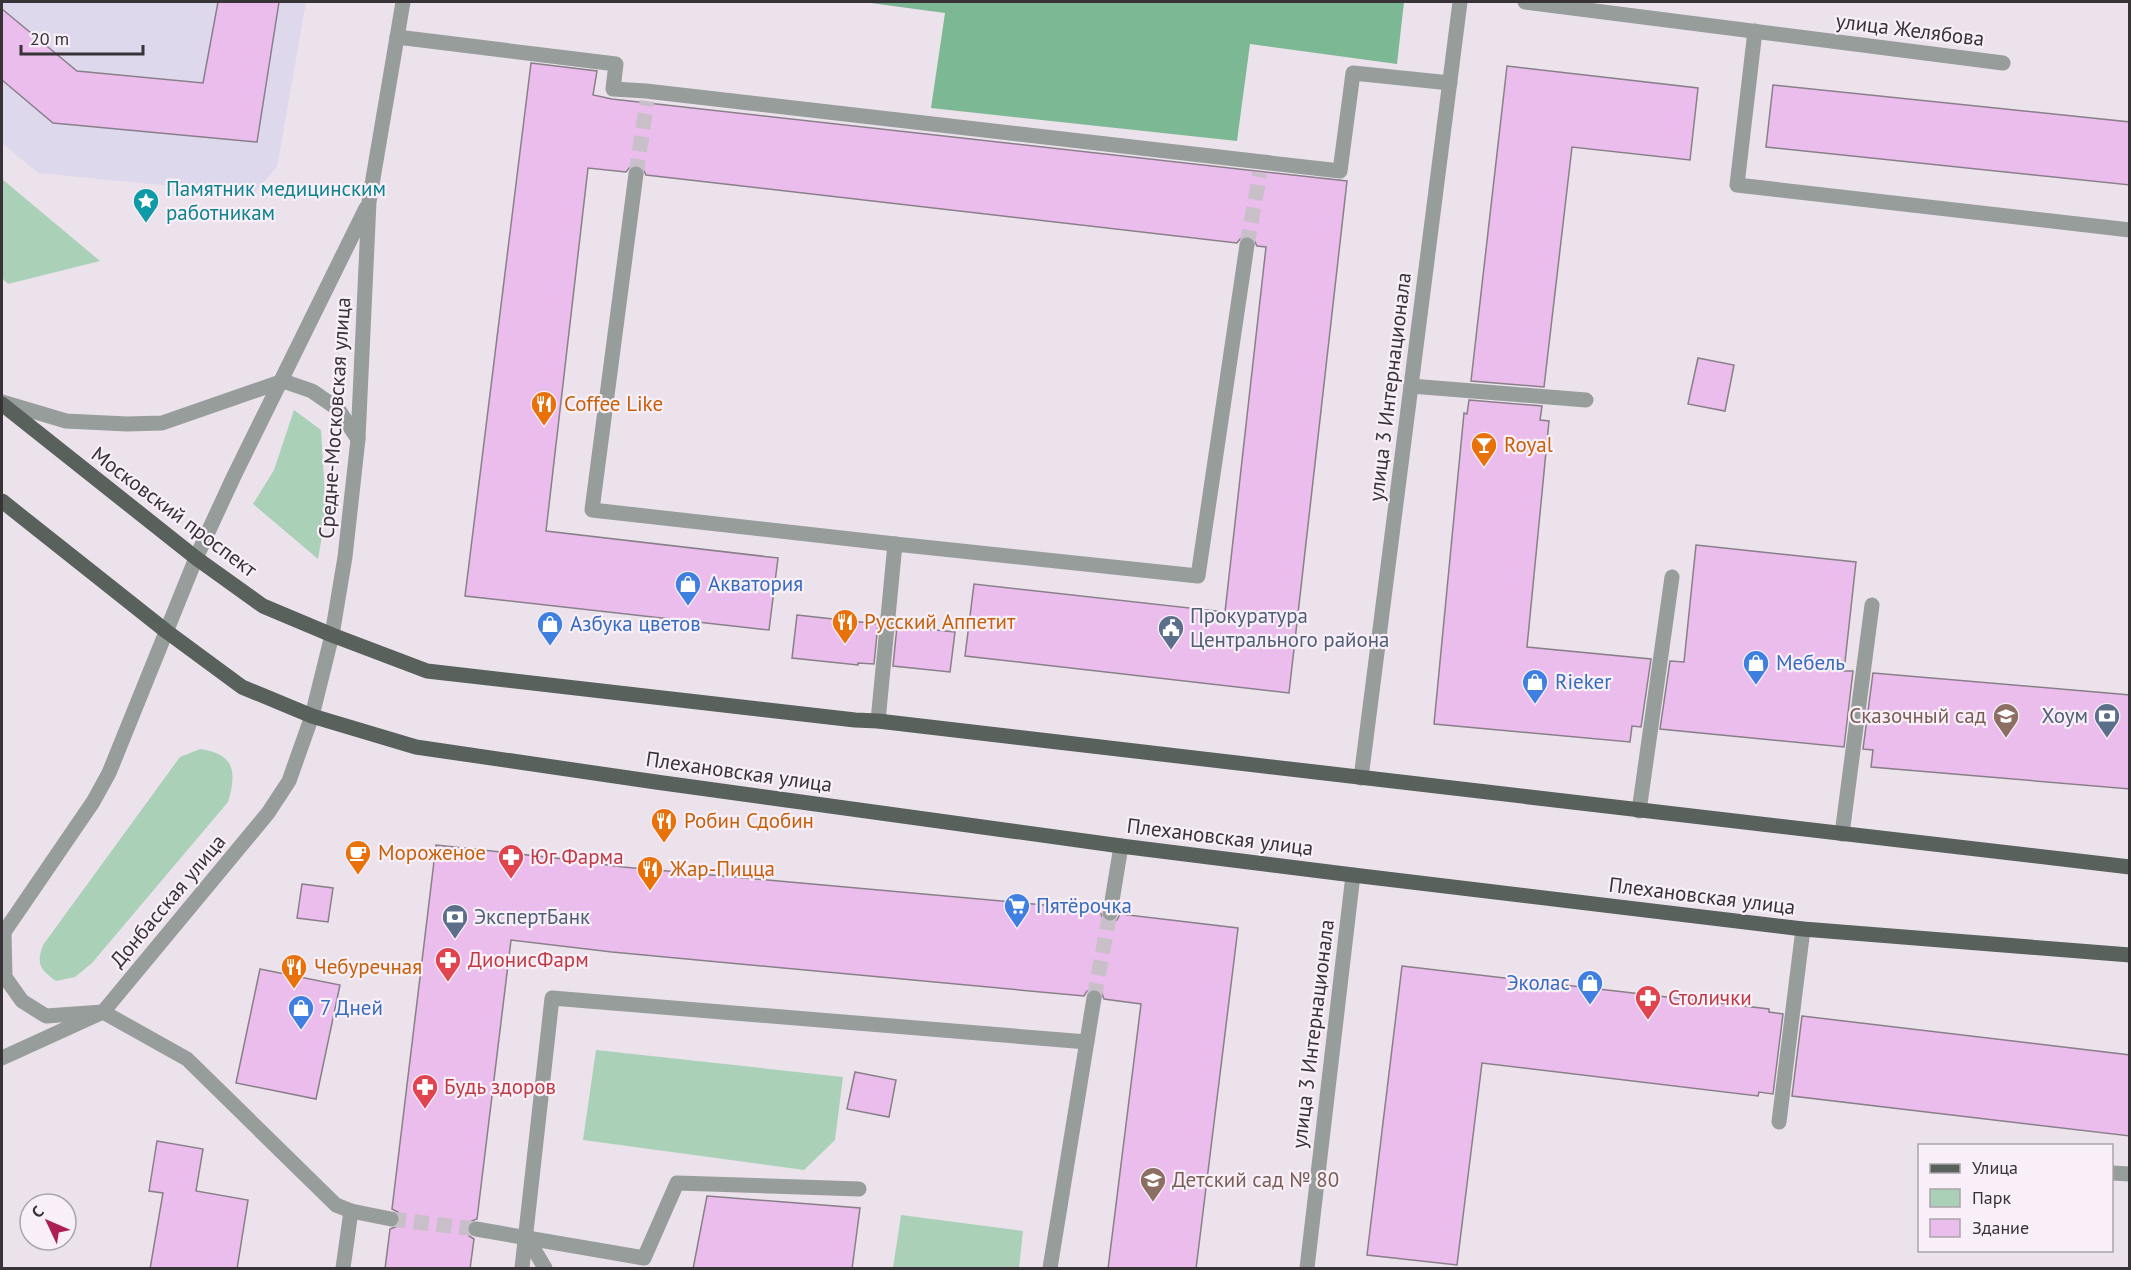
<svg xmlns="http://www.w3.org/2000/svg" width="2131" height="1270" viewBox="0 0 2131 1270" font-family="'PT Sans',sans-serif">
<rect width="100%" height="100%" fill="#ece2ec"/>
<path fill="#ded8ed" d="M2 2H306L277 167 253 194 38 173 2 143Z"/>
<g fill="#aad0b8">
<path d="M2 179 100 261 8 284 2 278Z"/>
<path d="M294 410 321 430 326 513 318 559 253 504 274 470Z"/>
<path d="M200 749C235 754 237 772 228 802L92 963 75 977 56 981C40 970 36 964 43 945L180 757Z"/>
<path d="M596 1050 843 1077 835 1140 804 1170 583 1140Z"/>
<path d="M901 1215 1023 1231 1019 1268H893Z"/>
</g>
<path fill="#7db895" d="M863 2H1404L1397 64 1250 44 1237 141 931 108 945 13Z"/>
<g fill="#ebbdec" stroke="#887f89" stroke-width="1.5">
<path d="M218 2H279L257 142 53 123 2 80V9L77 71 203 83Z"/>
<path d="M531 63 597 71 593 95 612 99 1347 181 1289 693 965 656 974 584 1225 612 1266 247 1257 246 1253 238 1248 235 1240 239 1237 243 646 175 642 167 637 164 629 168 626 172 588 168 546 531 778 558 769 630 465 596Z"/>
<path d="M1507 66 1698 88 1690 160 1572 147 1544 387 1471 381Z"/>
<path d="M1773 85 2130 122V185L1766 147Z"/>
<path d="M1698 358 1734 365 1725 411 1688 404Z"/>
<path d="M1469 400 1542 406 1540 420 1549 421 1527 647 1651 659 1641 727 1632 726 1630 742 1434 724 1464 413 1467 414Z"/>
<path d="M1696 545 1856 562 1844 671H1853L1844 747 1660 729 1670 661 1684 662Z"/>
<path d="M797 615 878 624 874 664 858 663V665L792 658Z"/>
<path d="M897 626 955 632 950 672 893 666Z"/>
<path d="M1873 673 2130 695V789L1871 767 1873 750 1863 749Z"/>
<path d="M436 845 564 859 623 867 1067 907 1100 911 1103 920 1109 923 1117 920 1120 914 1238 928 1196 1269H1108L1141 1004 1104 999 1101 991 1095 988 1087 991 1084 996 612 952 511 940 477 1219 469 1222 466 1228 469 1236 474 1239 470 1269H385L390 1229 398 1226 401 1220 398 1212 392 1209Z"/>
<path d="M302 884 333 888 328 922 297 918Z"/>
<path d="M1402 966 1769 1009V1012L1783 1014 1773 1094 1759 1092 1758 1096 1482 1063 1457 1265 1367 1255Z"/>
<path d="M260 969 340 985 316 1099 236 1083Z"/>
<path d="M1802 1016 2130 1055V1136L1792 1096Z"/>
<path d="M855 1072 896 1080 889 1117 847 1109Z"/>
<path d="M157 1141 203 1149 196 1191 248 1200 237 1269H150L163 1193 149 1191Z"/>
<path d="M707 1196 860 1208 852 1269H693Z"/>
</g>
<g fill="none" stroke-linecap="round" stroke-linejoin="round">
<g stroke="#c8bfc8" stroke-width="15" stroke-dasharray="15 8" stroke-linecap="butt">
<path d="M636 174 647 101"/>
<path d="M1247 245 1260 173"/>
<path d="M1094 998 1110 913"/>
<path d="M391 1219 476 1229"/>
</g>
<g stroke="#979d9a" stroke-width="15">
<path d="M1525 2 2003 63"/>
<path d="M1755 31 1737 185 2130 230"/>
<path d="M397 37 616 64 613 89 646 91 1340 171 1353 73 1450 83"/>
<path d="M636 174 592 510 895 544"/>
<path d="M1411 386 1586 400"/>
<path d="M2 402 66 421 127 424 162 423 283 381 312 391 338 409 358 439"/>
<path d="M878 721 895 544 1198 576 1247 245"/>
<path d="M1361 778 1460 2"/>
<path d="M1639 811 1672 577"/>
<path d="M1842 834 1872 605"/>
<path d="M1110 913 1121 846"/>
<path d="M4 932 5 977 22 1001 46 1016 103 1012 187 1059 336 1205 351 1211 391 1219"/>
<path d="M2 935 93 802 109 773 196 558 234 476 366 208"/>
<path d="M2 1058 103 1012 268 813 289 781 312 716 332 635 345 557 358 439 369 202 403 2"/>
<path d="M1779 1122 1803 929"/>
<path d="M2112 1173 2130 1174"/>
<path d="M476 1229 644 1258 677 1183 859 1189"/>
<path d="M526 1236 545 1268"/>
<path d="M343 1268 351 1211"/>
<path d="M522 1268 552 998 1087 1042"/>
<path d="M1050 1268 1094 998"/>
<path d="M1307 1268 1353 875"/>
</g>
<g stroke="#58615c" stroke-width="15">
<path d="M2 404 196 558 263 606 332 635 427 671 855 720 878 721 2130 867"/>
<path d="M2 501 166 631 242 687 312 716 416 747 656 782 1121 846 1353 875 1803 929 2130 955"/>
</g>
</g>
<defs>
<g id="sight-pin" transform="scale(1.35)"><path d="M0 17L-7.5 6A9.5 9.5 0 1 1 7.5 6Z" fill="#0f9aa8" stroke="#f9eff9"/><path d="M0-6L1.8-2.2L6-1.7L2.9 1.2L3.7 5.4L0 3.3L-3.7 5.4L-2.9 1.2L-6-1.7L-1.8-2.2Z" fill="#fff"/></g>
<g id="restaurant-pin" transform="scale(1.35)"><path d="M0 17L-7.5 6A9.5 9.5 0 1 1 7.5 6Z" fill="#e8710a" stroke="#f9eff9"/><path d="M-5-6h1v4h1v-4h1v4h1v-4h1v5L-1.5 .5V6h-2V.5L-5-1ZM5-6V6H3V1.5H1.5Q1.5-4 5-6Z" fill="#fff"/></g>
<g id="bar-pin" transform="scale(1.35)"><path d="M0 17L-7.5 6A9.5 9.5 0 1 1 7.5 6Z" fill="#e8710a" stroke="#f9eff9"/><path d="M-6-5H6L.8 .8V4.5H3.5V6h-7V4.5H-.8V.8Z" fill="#fff"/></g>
<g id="shop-pin" transform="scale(1.35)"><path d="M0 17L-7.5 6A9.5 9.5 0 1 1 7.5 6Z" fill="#3f7fe0" stroke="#f9eff9"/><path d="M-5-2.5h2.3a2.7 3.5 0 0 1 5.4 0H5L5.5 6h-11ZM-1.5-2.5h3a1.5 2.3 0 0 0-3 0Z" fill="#fff"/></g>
<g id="civic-pin" transform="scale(1.35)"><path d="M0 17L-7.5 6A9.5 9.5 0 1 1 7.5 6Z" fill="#5c6f8a" stroke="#f9eff9"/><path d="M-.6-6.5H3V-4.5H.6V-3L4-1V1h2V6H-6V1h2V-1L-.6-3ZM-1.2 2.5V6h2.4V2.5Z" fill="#fff"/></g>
<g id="school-pin" transform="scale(1.35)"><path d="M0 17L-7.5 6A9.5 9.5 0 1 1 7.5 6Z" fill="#8d6e63" stroke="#f9eff9"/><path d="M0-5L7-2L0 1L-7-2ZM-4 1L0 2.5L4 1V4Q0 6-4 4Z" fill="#fff"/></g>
<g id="bank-pin" transform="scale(1.35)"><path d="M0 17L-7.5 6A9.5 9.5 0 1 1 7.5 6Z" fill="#5c6f8a" stroke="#f9eff9"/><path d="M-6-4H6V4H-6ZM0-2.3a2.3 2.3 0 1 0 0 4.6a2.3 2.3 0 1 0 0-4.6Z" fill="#fff"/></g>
<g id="cafe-pin" transform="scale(1.35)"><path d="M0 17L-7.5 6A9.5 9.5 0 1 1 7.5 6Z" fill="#e8710a" stroke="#f9eff9"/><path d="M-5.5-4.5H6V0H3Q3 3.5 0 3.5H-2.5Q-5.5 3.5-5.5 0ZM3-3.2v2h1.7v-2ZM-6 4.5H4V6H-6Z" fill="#fff"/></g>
<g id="pharmacy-pin" transform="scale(1.35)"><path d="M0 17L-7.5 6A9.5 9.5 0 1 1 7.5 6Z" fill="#e0444e" stroke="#f9eff9"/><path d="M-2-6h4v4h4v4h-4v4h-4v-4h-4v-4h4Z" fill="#fff"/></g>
<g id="supermarket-pin" transform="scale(1.35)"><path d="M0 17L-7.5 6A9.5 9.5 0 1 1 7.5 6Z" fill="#3f7fe0" stroke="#f9eff9"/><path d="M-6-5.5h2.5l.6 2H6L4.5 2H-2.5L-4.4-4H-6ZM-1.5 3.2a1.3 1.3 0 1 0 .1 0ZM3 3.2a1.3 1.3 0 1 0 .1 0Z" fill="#fff"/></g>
</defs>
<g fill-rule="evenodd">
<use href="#sight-pin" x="146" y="201"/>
<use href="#restaurant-pin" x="544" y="404"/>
<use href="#bar-pin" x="1484" y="445"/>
<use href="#shop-pin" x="688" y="584"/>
<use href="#restaurant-pin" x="845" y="622"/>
<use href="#shop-pin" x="550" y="624"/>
<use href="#civic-pin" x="1171" y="628"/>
<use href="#shop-pin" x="1756" y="663"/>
<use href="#shop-pin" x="1535" y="682"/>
<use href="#school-pin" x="2006" y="716"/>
<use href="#bank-pin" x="2107" y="716"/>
<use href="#restaurant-pin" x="664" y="821"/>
<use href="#cafe-pin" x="358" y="853"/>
<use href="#pharmacy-pin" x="511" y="857"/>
<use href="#restaurant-pin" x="650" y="869"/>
<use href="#supermarket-pin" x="1017" y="906"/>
<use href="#bank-pin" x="455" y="917"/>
<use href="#pharmacy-pin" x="448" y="960"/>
<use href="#restaurant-pin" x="294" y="967"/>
<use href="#shop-pin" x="1590" y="983"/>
<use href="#pharmacy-pin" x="1648" y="998"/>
<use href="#shop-pin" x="301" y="1008"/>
<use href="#pharmacy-pin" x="425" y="1087"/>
<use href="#school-pin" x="1153" y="1180"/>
</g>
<g text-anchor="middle" stroke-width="4.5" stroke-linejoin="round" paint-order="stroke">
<g font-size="21" fill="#373337" stroke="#f9eff9">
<text transform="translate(1910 30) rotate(7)" y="7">улица Желябова</text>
<text transform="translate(1390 387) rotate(-83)" y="7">улица 3 Интернационала</text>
<text transform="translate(335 418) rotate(-86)" y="7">Средне-Московская улица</text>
<text transform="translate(174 512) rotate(37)" y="7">Московский проспект</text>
<text transform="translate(739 772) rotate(8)" y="7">Плехановская улица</text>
<text transform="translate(1220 837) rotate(7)" y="7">Плехановская улица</text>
<text transform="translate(1702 896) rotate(7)" y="7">Плехановская улица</text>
<text transform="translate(168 901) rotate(-50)" y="7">Донбасская улица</text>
<text transform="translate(1313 1034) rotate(-83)" y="7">улица 3 Интернационала</text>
</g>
<g font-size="21" fill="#0d838f" stroke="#f9eff9" text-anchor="start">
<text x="166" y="196">Памятник медицинским<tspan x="166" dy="24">работникам</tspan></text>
</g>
<g font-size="21" fill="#c56008" stroke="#f9eff9" text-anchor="start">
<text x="564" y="411">Coffee Like</text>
<text x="1504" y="452">Royal</text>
<text x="864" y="629">Русский Аппетит</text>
<text x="684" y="828">Робин Сдобин</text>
<text x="378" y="860">Мороженое</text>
<text x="670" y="876">Жар-Пицца</text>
<text x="314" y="974">Чебуречная</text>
</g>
<g font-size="21" fill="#366cbe" stroke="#f9eff9" text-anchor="start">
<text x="708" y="591">Акватория</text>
<text x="570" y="631">Азбука цветов</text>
<text x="1776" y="670">Мебель</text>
<text x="1555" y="689">Rieker</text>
<text x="1036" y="913">Пятёрочка</text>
<text x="1570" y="990" text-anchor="end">Эколас</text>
<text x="320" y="1015">7 Дней</text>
</g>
<g font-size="21" fill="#4e5e75" stroke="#f9eff9" text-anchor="start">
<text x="1190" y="623">Прокуратура<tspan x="1190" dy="24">Центрального района</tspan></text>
<text x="2088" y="723" text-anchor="end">Хоум</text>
<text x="474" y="924">ЭкспертБанк</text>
</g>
<g font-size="21" fill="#785e54" stroke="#f9eff9" text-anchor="end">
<text x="1986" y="723">Сказочный сад</text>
<text x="1172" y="1187" text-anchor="start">Детский сад № 80</text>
</g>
<g font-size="21" fill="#be3a42" stroke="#f9eff9" text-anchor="start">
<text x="530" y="864">Юг Фарма</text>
<text x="468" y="967">ДионисФарм</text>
<text x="1668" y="1005">Столички</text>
<text x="444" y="1094">Будь здоров</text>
</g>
</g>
<rect width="2131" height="1270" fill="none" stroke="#373337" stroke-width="6"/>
<rect x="1918" y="1144" width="195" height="108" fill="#f9eff9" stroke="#aba4ab" stroke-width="1.5"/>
<rect x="1930" y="1164" width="30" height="9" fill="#58615c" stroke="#aba4ab" stroke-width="1.5"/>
<text x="1972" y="1174" font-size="18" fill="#373337">Улица</text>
<rect x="1930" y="1189" width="30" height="18" fill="#aad0b8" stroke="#aba4ab" stroke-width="1.5"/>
<text x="1972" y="1204" font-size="18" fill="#373337">Парк</text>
<rect x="1930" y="1219" width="30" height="18" fill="#ebbdec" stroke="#aba4ab" stroke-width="1.5"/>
<text x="1972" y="1234" font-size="18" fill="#373337">Здание</text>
<g transform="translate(48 1222) rotate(314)"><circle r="28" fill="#f9eff9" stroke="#aba4ab" stroke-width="1.5"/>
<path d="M0-4.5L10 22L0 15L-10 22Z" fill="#ad1e57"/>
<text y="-9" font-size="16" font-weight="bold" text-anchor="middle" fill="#373337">С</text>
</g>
<path d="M21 45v9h122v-9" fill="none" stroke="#373337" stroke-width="3"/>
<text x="30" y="45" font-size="18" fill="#373337" stroke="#f9eff9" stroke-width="4.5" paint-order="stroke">20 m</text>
</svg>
